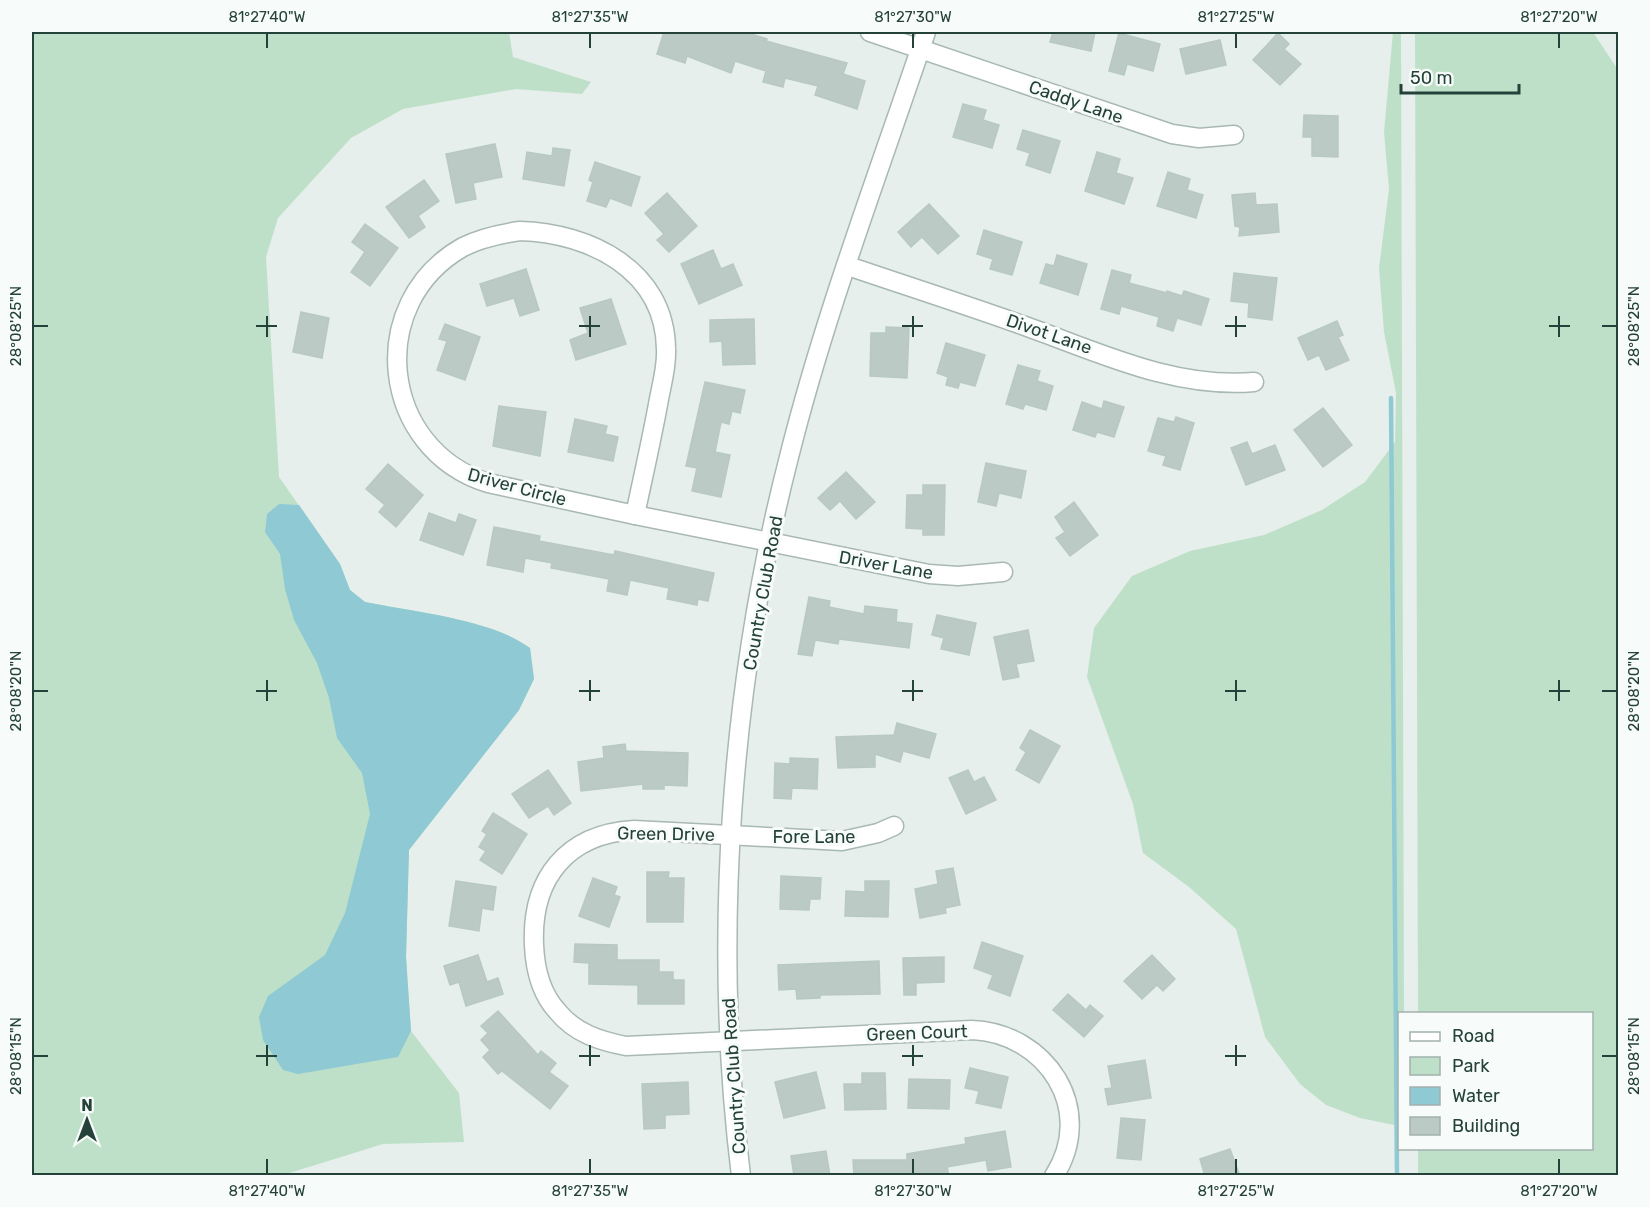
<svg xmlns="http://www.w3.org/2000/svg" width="1650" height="1207" viewBox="0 0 1650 1207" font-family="Rubik,sans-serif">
<rect width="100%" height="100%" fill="#e6efeb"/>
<g fill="#bfe0c8">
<path d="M32 32H509L513 57 591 82 582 94 516 89 403 109 351 138 278 218 266 257 279 477 340 564 350 590 365 602C414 612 491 619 530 648L534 679 519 710 409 850 406 957 411 1031 459 1093 464 1142 383 1144 283 1175H32Z"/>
<path d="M1393 32H1401L1404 1013 1400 1014 1399 1126 1360 1118 1326 1105 1300 1084 1265 1037 1236 929 1189 887 1143 853 1133 804 1087 677 1094 628 1132 576 1190 551 1264 535 1322 510 1365 482 1395 442 1396 393 1384 332 1379 268 1389 189 1384 132Z"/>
<path d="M1415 32H1593L1618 70V1175H1418V1149L1592 1148V1014L1418 1013Z"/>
</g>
<path fill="#8ec9d4" d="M279 504 299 505 340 564 350 590 365 602C414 612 491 619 530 648L534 679 519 710 409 850 406 957 411 1031 398 1057 298 1074 283 1070 263 1040 259 1017 268 996 325 955 345 913 370 814 362 773 337 738 329 698 317 663 294 620 285 589 280 554 265 532 267 514Z"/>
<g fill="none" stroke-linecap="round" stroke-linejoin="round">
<path stroke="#8ec9d4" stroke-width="4.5" d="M1391 398 1397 1176"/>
</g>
<g fill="#bbcac4" stroke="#b8c9c2" stroke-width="1.5">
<path d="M664 32H745L767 39 766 41 847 63 843 74 865 81 857 109 815 95 818 86 785 78 783 87 763 82 766 71 735 61 731 73 687 56 685 63 657 54Z"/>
<path d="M1053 32H1095L1091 51 1050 42Z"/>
<path d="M1119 33 1160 44 1153 71 1127 64 1124 75 1109 71Z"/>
<path d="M1278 33 1289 44 1284 49 1301 64 1280 85 1253 60Z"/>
<path d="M1220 40 1226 65 1186 74 1180 49Z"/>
<path d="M963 104 986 110 983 120 999 125 992 148 953 137Z"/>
<path d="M1304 115 1338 116V157L1312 156V137H1303Z"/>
<path d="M1023 130 1060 141 1050 173 1026 165 1030 153 1017 149Z"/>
<path d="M495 144 502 177 473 183 476 199 456 203 446 154Z"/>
<path d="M553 148 570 150 564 186 523 179 527 152 552 156Z"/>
<path d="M1097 152 1120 159 1116 173 1133 178 1124 204 1085 191Z"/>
<path d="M595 162 640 177 631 206 610 198 606 207 587 201 593 182 589 180Z"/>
<path d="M1168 172 1190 179 1187 190 1203 195 1196 218 1157 206Z"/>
<path d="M424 180 439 201 418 216 425 227 409 238 386 207Z"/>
<path d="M667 193 697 226 669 252 657 240 664 234 645 213Z"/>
<path d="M1255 193 1256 205 1277 204 1279 232 1239 236 1240 227 1235 226 1232 195Z"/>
<path d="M929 204 959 236 938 254 922 237 911 247 898 232Z"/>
<path d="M365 224 398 248 370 286 351 272 365 252 352 242Z"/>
<path d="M984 230 1022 242 1012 275 990 269 993 259 977 254Z"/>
<path d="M713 250 721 269 733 264 742 285 699 304 681 264Z"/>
<path d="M1057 255 1087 264 1078 295 1040 283 1046 264 1054 266Z"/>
<path d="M526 269 539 310 520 316 514 298 487 306 480 284Z"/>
<path d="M1112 270 1131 275 1129 283 1167 293V291L1182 296 1184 291 1209 299 1201 325 1177 318 1173 331 1157 326 1159 317 1121 306 1119 314 1101 309Z"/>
<path d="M1234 273 1277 278 1272 320 1248 317 1249 303 1231 301Z"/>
<path d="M611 299 626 344 576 360 570 340 588 333 580 308Z"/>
<path d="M301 312 329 318 322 358 293 352Z"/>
<path d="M754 319 755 364 723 365 722 341 710 342V320Z"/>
<path d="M1337 321 1343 335 1338 337 1349 360 1326 370 1319 355 1308 360 1298 338Z"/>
<path d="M445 324 480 337 465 380 437 370 447 341 439 339Z"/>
<path d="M886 327 909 328 907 378 870 376 871 333H886Z"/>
<path d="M946 343 985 355 975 386 960 382 958 388 946 385 948 377 937 373Z"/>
<path d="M1018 365 1040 371 1037 381 1053 386 1046 410 1025 404 1023 409 1006 404Z"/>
<path d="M705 382 745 390 740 413 732 411 729 424 721 422 715 452 730 455 721 497 692 491 697 468 686 466Z"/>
<path d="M1104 401 1124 407 1114 437 1097 432 1095 437 1073 430 1082 402 1102 409Z"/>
<path d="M499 406 546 412 540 456 493 446Z"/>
<path d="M1323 408 1352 445 1323 467 1294 430Z"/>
<path d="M1176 417 1194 423 1180 470 1163 465 1166 456 1148 451 1158 418 1174 422Z"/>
<path d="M575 419 607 426 605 434 618 437 613 461 568 452Z"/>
<path d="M1247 442 1252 454 1275 445 1285 470 1246 485 1231 448Z"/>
<path d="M986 463 1026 471 1021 498 999 493 996 506 978 502Z"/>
<path d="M388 464 423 495 396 527 379 512 385 505 366 489Z"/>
<path d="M846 472 875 502 856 519 840 501 830 510 818 498Z"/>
<path d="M923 485H945L944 535H923V529L906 528 907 495H923Z"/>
<path d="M1074 502 1098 535 1070 556 1056 538 1065 532 1055 517Z"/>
<path d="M429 513 456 523 459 514 476 520 463 555 420 540Z"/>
<path d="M494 527 540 536 539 541 614 555 615 551 714 573 708 601 698 599 697 605 667 599 669 588 630 580 627 595 607 591 609 579 551 568 552 563 525 558 523 572 487 565Z"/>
<path d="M809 597 830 601 829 607 864 614 865 606 897 610 896 622 912 624 909 648 839 639 838 644 815 640 812 656 798 654Z"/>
<path d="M937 615 976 623 969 655 941 649 944 638 932 635Z"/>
<path d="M1028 630 1034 661 1016 664 1019 677 1003 680 994 637Z"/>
<path d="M897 723 936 734 929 758 903 751 900 762 875 754V767L838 768 836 737 894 735Z"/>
<path d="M1030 730 1060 746 1039 783 1016 770 1026 752 1020 748Z"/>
<path d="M625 744 626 751 688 753 687 786 664 785V789H643V784L581 791 578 762 604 758 603 747Z"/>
<path d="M790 758 818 759 817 789 792 788 791 799 774 798 775 763 790 764Z"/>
<path d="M548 770 571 803 554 815 548 806 529 818 512 794Z"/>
<path d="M968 770 974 782 984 777 996 800 966 814 949 778Z"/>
<path d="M493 813 527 834 502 874 480 860 486 851 479 847 487 834 482 831Z"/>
<path d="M953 868 960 905 945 908 946 913 920 918 915 889 938 884 936 871Z"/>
<path d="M647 872H669L668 878H684L683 922H647Z"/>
<path d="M781 876 821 878 820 899H810L809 910 780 909Z"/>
<path d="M593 878 617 887 614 895 620 897 609 927 579 916Z"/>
<path d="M456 881 496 887 493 910 482 908 479 931 449 926Z"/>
<path d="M865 881H889L888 917 845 916 846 891 865 892Z"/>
<path d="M982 942 1023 956 1010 996 988 988 993 975 974 968Z"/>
<path d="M575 944 617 945V960H659V972H673V980H684V1004H638V985L589 984V963L574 962Z"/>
<path d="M478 955 487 982 498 978 503 994 466 1006 459 982 450 985 444 966Z"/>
<path d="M1152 955 1175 979 1163 991 1157 985 1142 999 1124 981Z"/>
<path d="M944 957V982L916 983V995H904L903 958Z"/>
<path d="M879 961 880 994 820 995V998L797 999 796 989 779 990 778 965Z"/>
<path d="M1068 994 1086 1010 1090 1005 1103 1016 1084 1037 1053 1010Z"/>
<path d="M498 1011 538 1055 541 1051 556 1063 549 1072 568 1086 550 1109 502 1071 498 1074 483 1057 490 1050 481 1040 488 1033 481 1026Z"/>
<path d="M1145 1060 1151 1098 1108 1105 1105 1089 1112 1088 1108 1066Z"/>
<path d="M970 1068 1008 1077 1001 1108 976 1103 979 1091 965 1088Z"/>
<path d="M816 1072 825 1108 784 1118 775 1082Z"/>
<path d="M862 1073H885L886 1109 845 1110 844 1084H862Z"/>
<path d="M909 1079 950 1080 949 1109 908 1108Z"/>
<path d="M688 1082 689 1114 665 1115V1128L644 1129 642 1084Z"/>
<path d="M1121 1118 1145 1120 1141 1160 1117 1158Z"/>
<path d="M1005 1131 1011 1167 988 1171 986 1160 947 1167 949 1176H854L853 1160H907V1154L966 1144 965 1138Z"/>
<path d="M1230 1149 1240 1176H1205L1200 1159Z"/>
<path d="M826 1151 830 1176H794L791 1156Z"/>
</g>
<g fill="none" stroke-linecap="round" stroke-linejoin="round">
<g stroke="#a8b8b2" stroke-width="21">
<g id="minor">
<path d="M870 32 1172 134 1199 138 1234 135"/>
<path d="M520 231C590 233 665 270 666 349 667 366 662 383 659 399 652 438 643 477 635 515L488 483C380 449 364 303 463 247 481 238 500 234 520 231Z"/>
<path d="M848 266C907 286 966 305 1025 326 1098 352 1174 389 1254 382"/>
<path d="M635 515 929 574 958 576 1003 572"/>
<path d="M894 826 878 833 842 841 634 830C567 834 531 878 534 945 535 969 541 994 558 1012 575 1033 600 1041 626 1046L972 1030C1046 1033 1097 1109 1054 1176"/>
<path d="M741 1176C712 941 730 686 789 457 825 313 879 172 926 32"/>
</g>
</g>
<use href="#minor" stroke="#fff" stroke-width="18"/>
</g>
<path fill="none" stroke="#24423a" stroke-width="2" d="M267 33V48M590 33V48M913 33V48M1236 33V48M1559 33V48M267 316V337M590 316V337M913 316V337M1236 316V337M1559 316V337M33 326H48M256 326H277M579 326H600M902 326H923M1225 326H1246M1549 326H1570M1602 326H1617M267 680V701M590 680V701M913 680V701M1236 680V701M1559 680V701M33 691H48M256 691H277M579 691H600M902 691H923M1225 691H1246M1549 691H1570M1602 691H1617M267 1045V1066M590 1045V1066M913 1045V1066M1236 1045V1066M33 1056H48M256 1056H277M579 1056H600M902 1056H923M1225 1056H1246M1602 1056H1617M267 1159V1174M590 1159V1174M913 1159V1174M1236 1159V1174M1559 1159V1174"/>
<g text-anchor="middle" stroke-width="6" stroke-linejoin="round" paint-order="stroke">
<g font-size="18" fill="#24423a" stroke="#f7fbf9">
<text transform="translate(1076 102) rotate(19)" y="6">Caddy Lane</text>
<text transform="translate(1049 334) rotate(19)" y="6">Divot Lane</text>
<text transform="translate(517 487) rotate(15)" y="6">Driver Circle</text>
<text transform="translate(886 565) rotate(10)" y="6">Driver Lane</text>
<text transform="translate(763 593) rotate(-80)" y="6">Country Club Road</text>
<text transform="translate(666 834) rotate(1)" y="6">Green Drive</text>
<text x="814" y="843">Fore Lane</text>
<text transform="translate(917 1033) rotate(-2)" y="6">Green Court</text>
<text transform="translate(734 1076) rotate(-94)" y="6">Country Club Road</text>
</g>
</g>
<rect width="1650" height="1207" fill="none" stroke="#f7fbf9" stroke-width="66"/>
<rect x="1398" y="1012" width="195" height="138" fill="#f7fbf9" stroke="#a3b1ad" stroke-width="1.5"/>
<rect x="1410" y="1032" width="30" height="9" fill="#ffffff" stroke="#a3b1ad" stroke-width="1.5"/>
<text x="1452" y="1042" font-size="18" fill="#24423a">Road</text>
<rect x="1410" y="1057" width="30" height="18" fill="#bfe0c8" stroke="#a3b1ad" stroke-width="1.5"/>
<text x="1452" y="1072" font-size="18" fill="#24423a">Park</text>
<rect x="1410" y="1087" width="30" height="18" fill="#8ec9d4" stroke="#a3b1ad" stroke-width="1.5"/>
<text x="1452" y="1102" font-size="18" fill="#24423a">Water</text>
<rect x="1410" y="1117" width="30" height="18" fill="#bbcac4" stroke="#a3b1ad" stroke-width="1.5"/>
<text x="1452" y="1132" font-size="18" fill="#24423a">Building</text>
<g transform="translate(87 1120)" stroke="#f7fbf9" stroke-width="4.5" paint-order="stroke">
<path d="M0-4.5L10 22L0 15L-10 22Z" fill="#24423a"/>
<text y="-9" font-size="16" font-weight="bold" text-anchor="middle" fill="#24423a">N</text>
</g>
<path d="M1401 84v9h118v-9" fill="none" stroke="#24423a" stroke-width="3"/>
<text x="1410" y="84" font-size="18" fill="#24423a" stroke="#f7fbf9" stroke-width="4.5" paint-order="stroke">50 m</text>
<rect x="33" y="33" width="1584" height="1141" fill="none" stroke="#24423a" stroke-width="2"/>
<g font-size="15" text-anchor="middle" fill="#24423a">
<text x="267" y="22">81°27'40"W</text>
<text x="590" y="22">81°27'35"W</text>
<text x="913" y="22">81°27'30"W</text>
<text x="1236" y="22">81°27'25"W</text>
<text x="1559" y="22">81°27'20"W</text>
<text transform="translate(16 326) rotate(-90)" y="5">28°08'25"N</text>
<text transform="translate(1634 326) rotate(-90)" y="5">28°08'25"N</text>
<text transform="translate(16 691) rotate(-90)" y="5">28°08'20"N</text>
<text transform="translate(1634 691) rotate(-90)" y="5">28°08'20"N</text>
<text transform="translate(16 1056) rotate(-90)" y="5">28°08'15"N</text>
<text transform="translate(1634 1056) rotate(-90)" y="5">28°08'15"N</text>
<text x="267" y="1196">81°27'40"W</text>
<text x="590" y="1196">81°27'35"W</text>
<text x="913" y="1196">81°27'30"W</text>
<text x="1236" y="1196">81°27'25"W</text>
<text x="1559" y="1196">81°27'20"W</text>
</g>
</svg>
